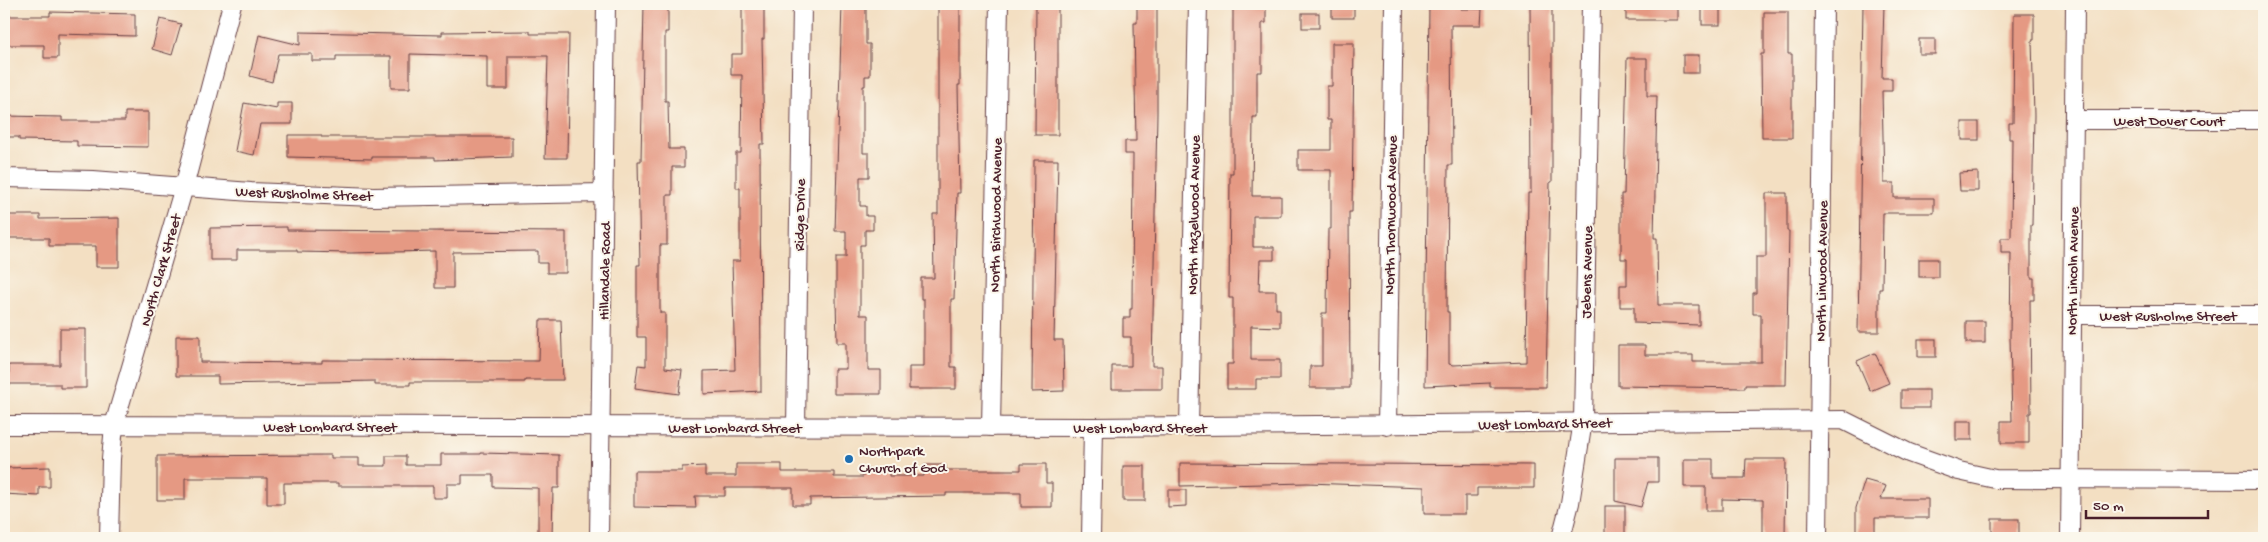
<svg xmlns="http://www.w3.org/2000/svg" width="2268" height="542" viewBox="0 0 2268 542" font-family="'Gochi Hand',sans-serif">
<rect width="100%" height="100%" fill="#fbf7ec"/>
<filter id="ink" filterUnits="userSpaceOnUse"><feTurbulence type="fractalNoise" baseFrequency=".02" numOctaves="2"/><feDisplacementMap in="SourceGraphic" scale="10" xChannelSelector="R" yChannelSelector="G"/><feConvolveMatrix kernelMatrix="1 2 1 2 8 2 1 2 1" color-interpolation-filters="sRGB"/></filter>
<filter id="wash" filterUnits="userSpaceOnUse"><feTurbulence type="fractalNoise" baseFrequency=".0096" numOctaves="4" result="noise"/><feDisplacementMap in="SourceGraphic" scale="20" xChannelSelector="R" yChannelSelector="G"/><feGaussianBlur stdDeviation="1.12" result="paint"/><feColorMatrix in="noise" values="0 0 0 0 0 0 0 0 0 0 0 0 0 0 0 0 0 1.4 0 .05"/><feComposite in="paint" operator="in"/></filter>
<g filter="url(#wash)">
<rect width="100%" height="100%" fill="#f3dfc2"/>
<g id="blocks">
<g fill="#e59983">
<path d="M644 4H668V32H665V101H668L669 149H684V167H672V195H667V245H660V313H665V368L682 370 679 394 635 388 638 365 646 366V337H637V265H640L638 161H641Z"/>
<path d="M842 4H866V44H870V76H865V86H863V153H869V177H860V206H866V216H873V230H865V245H860V315H868V370H881V394H834V369H846V343H837L836 299V257H846V231H835Z"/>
<path d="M938 4H960V85H958L960 193H957L954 299H951V367H956V389H909V367H924V299H921V278H934L933 214H938Z"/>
<path d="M1036 4H1058V135H1035Z"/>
<path d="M1137 4H1157V113L1152 366H1162V389H1112V366H1131V337H1123V318H1130V309H1132L1133 154H1125V141H1136L1134 23H1137Z"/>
<path d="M1233 4H1266V23H1262V72H1257V117H1253L1252 196H1281V216H1253V247H1274V260H1260L1259 291H1276V309H1280V327L1251 326V360H1280V379H1256V389H1227V364H1233V298H1229L1230 173H1233Z"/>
<rect x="1332" y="4" width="22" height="14"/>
<path d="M1429 4H1461V9H1482L1481 25H1451L1452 165H1448L1447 312H1449V364L1453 365 1526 362 1528 193H1531L1530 4H1552V182H1550L1546 387H1490V383L1425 386Z"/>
<rect x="1626" y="4" width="51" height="16"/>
<rect x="1702" y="4" width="18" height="21"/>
<path d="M1863 4H1884L1882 78H1892V91H1882L1884 183H1894V198H1934V213H1883L1882 289H1879V332H1858Z"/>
<path d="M742 6H764V39H762L764 144H760L761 391 704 394V371L735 370 732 261H740V188H736V153H741L742 75H731V54H742Z"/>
<path d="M50 12 135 14V36L58 34V58H44V45H4V16H50Z"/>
<path d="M1764 12H1788V54H1792V138H1762L1761 54H1764Z"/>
<rect x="1302" y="13" width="17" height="15"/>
<path d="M2014 14H2034V40H2032L2034 115 2032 225H2031V278H2034V300H2030L2031 413H2029V443H2001V421H2012L2010 337 2011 253H2001V238H2011L2012 139H2009V123H2013Z"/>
<path d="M160 19 181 24 172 55 152 49Z"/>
<path d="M530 31V34H569L567 158H545L548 56H508V89H487V56L410 54V88H391V56H336V61H312V54H278L272 82 250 76 259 35 300 45V32L442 35V32Z"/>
<rect x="1919" y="39" width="16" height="15"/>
<path d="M1332 43H1354L1352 212H1349L1350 388H1310V366H1322V313H1327L1328 229H1331V170H1298V150H1331V120H1327V86H1332Z"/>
<rect x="1683" y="55" width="16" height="18"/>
<path d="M1627 58H1647V96H1657L1654 238H1657L1658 305H1699V325L1634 323V307H1620V285H1627V259H1621V194H1624Z"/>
<path d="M244 103 277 109V103H292V124H260L254 155 235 151Z"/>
<path d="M125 112H148V147L77 146V141L19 140V137H4V116L62 117V121H125Z"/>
<rect x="1962" y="122" width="17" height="18"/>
<path d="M288 135H321V137H512V157L435 160V157H372V159L288 157Z"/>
<path d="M1034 160H1058L1054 340H1063L1064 391 1032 392Z"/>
<path d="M1978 172V191H1960L1959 173Z"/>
<path d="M1766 193H1787V231H1789L1786 385H1745V388L1618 386V345H1645V355H1693V362H1761V314H1753V293H1756V257H1766Z"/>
<path d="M7 215H40V219L119 218V267H96V246H49V238H7Z"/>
<path d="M287 227V230L566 232V273H547V263H538V251L453 252V288H435V251L351 253 297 252V250H237V260H210V228Z"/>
<rect x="1919" y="259" width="19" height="18"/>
<path d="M540 320H561L563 380H525V382H410V385H375V381L218 384V376H176V336H200V362L322 363V360L539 361Z"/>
<rect x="1966" y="321" width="19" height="22"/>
<path d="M60 329H86V388H60V384H9V365H60Z"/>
<rect x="1918" y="339" width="18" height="18"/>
<path d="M1875 353 1889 383 1870 391 1857 361Z"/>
<rect x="1901" y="390" width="28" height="18"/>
<rect x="1956" y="421" width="16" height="19"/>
<path d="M481 453 559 455V488H553L552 538H538V488L493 487V475H462V484H447V498H433V486H338V483H284V504H267V478H185V500H157V456L331 455V458H359V466H386V456H406V465H441V454H481Z"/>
<path d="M1615 458H1658V482H1648L1641 507 1615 501Z"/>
<path d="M1684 459H1713V478H1745L1746 459H1786L1785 538H1763V500L1722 499V511H1706V487H1684Z"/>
<path d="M1180 463 1534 465V488H1477V496H1465V514H1424V487L1307 483 1180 486Z"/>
<path d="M736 464H782V472H834V477H863V469H889V476H924V465H946V470H1021V464H1046V483H1052V507H1021V493H946V496L810 498V505H793V488H725V496H695L696 508 634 507V471H682V467L705 466V476H736Z"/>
<rect x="1123" y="466" width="22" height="35"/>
<path d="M50 467V487H39V496L4 494V468Z"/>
<path d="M1865 480 1886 486 1881 499H1928V518H1875V538H1856V508Z"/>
<path d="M1168 490H1186V506L1168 507Z"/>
<rect x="1605" y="506" width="20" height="29"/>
<rect x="1992" y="519" width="27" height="19"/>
</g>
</g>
</g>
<g filter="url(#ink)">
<use href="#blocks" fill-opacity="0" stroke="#633c42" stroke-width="1"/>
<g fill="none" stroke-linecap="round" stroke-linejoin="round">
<g stroke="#633c42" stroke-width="20">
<g id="minor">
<path d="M2074 120H2264"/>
<path d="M4 178 93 180 251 192 374 197 604 193"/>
<path d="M2072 315H2264"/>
<path d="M4 425 1093 427 1843 420 1909 453 1959 471 1995 479 2264 480"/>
<path d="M1387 426 1394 4"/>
<path d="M796 427 802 4"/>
<path d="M991 427 999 4"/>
<path d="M1189 427 1198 4"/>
<path d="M109 538 111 459 114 425 184 187 232 4"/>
<path d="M599 538 606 4"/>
<path d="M1091 538 1093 427"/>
<path d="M1561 538 1570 503 1583 421 1591 4"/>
<path d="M1818 538 1824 4"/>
<path d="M2070 538 2075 4"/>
</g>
</g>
<use href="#minor" stroke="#fff" stroke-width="18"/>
</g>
</g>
<circle fill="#1f6fb2" stroke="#fbf7ec" stroke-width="2" cx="849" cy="459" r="5"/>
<g text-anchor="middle" stroke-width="4" stroke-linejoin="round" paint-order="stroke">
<g font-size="15" fill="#4a1f2b" stroke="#fbf7ec">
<text x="2169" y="125">West Dover Court</text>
<text transform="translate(304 193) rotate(2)" y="5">West Rusholme Street</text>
<text transform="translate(799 215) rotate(-89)" y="5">Ridge Drive</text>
<text transform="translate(995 215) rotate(-89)" y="5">North Birchwood Avenue</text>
<text transform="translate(1193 215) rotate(-89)" y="5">North Hazelwood Avenue</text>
<text transform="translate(1390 215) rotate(-89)" y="5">North Thornwood Avenue</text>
<text transform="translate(160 270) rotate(-74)" y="5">North Clark Street</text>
<text transform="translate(604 271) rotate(-89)" y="5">Hillandale Road</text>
<text transform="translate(1821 271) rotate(-89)" y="5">North Linwood Avenue</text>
<text transform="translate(2072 271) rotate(-89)" y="5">North Lincoln Avenue</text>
<text transform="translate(1586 272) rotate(-89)" y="5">Jebens Avenue</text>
<text x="2168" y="320">West Rusholme Street</text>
<text transform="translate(1545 423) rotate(-1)" y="5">West Lombard Street</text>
<text x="330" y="431">West Lombard Street</text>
<text x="735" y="432">West Lombard Street</text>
<text x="1140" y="432">West Lombard Street</text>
</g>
<g font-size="15" fill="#4a1f2b" stroke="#fbf7ec" text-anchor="start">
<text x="859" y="455">Northpark<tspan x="859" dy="17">Church of God</tspan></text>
</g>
</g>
<rect width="2268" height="542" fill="none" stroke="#fbf7ec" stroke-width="20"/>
<path d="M2086 510v8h122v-8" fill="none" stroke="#4a1f2b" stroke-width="2.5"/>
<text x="2093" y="510" font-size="15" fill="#4a1f2b" stroke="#fbf7ec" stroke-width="4" paint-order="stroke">50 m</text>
</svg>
